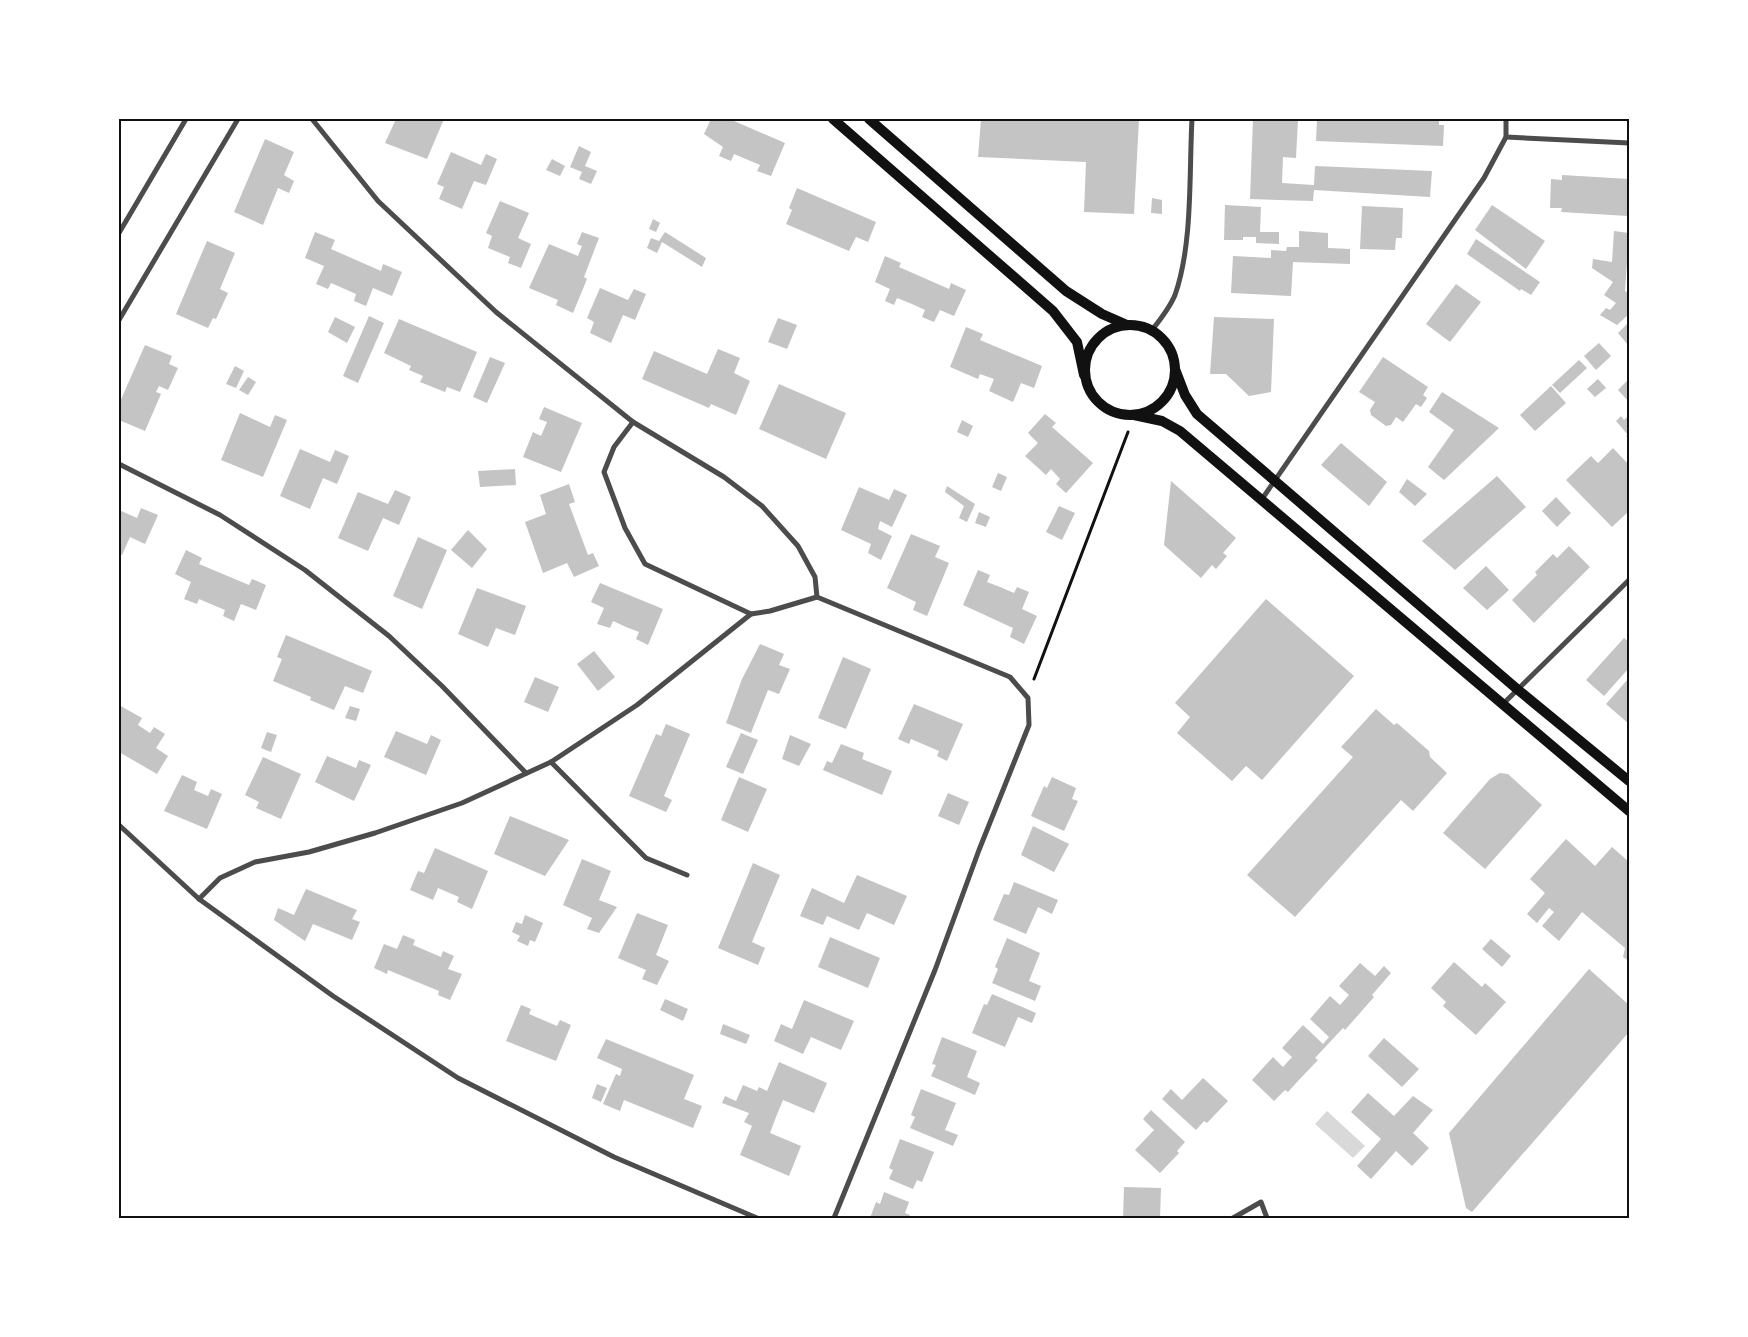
<svg xmlns="http://www.w3.org/2000/svg" width="1748" height="1337" viewBox="0 0 1748 1337" font-family="'Noto Sans',sans-serif">
<rect width="100%" height="100%" fill="#fff"/>
<path fill="#d9d9d9" d="M1327 1111 1365 1146 1353 1158 1315 1124Z"/>
<g fill="#c4c4c4">
<path d="M396 119H444L427 159 385 143Z"/>
<path d="M711 119H735L734 121 785 143 771 176 757 171 760 165 734 154 731 161 719 156 723 147 704 134Z"/>
<path d="M981 119H1139L1134 214 1084 212 1086 162 978 157Z"/>
<path d="M1253 119H1298L1296 158 1283 157 1282 183 1314 185 1315 166 1432 171 1430 197 1314 190 1313 201 1250 199Z"/>
<path d="M1317 119H1439V125H1444L1443 146 1316 141Z"/>
<path d="M265 139 294 152 284 175 294 181 289 193 278 188 263 225 234 212Z"/>
<path d="M579 146 591 152 585 166 597 171 591 184 579 179 582 172 570 167Z"/>
<path d="M451 152 481 165 486 154 497 159 486 185 474 181 462 209 439 199 444 187 437 184Z"/>
<path d="M552 159 565 166 560 176 546 170Z"/>
<path d="M1562 175 1629 179 1628 216 1561 212 1562 208H1550L1551 179 1562 180Z"/>
<path d="M797 188 876 222 868 242 856 237 849 251 786 224 792 210 789 208Z"/>
<path d="M1152 198 1162 200V214L1151 213Z"/>
<path d="M500 201 529 213 518 238 531 244 521 268 508 263 510 257 488 248 492 236 486 233Z"/>
<path d="M1225 205 1261 207 1260 232H1279V244L1256 243V237H1243V240H1224Z"/>
<path d="M1492 205 1545 241 1526 269 1475 230Z"/>
<path d="M1362 206 1403 208 1402 238H1396L1395 250 1360 249Z"/>
<path d="M653 219 660 223 656 232 649 229Z"/>
<path d="M1299 231 1328 233V248L1350 249V264L1293 262 1291 296 1231 293 1233 256 1271 258V250L1286 251 1287 247H1299Z"/>
<path d="M1614 231 1629 233 1625 291 1629 294V314L1617 325 1600 315 1606 308 1610 310 1616 303 1604 295 1613 282 1592 268 1593 259 1612 262Z"/>
<path d="M315 232 335 240 331 249 381 271 383 264 402 272 392 296 373 288 366 306 354 301 356 294 331 283 328 289 316 284 324 266 305 258Z"/>
<path d="M582 232 599 238 584 277 587 279 573 313 556 305 558 300 529 288 549 244 578 256 582 246 577 244Z"/>
<path d="M665 232 706 258 702 267 662 242 657 253 647 248 651 238 659 241Z"/>
<path d="M1476 239 1540 282 1531 295 1521 289 1520 291 1467 254Z"/>
<path d="M207 241 235 253 220 289 228 293 216 319 213 318 208 328 176 314Z"/>
<path d="M885 256 901 263 899 267 949 289 951 283 966 290 954 316 940 310 934 322 922 317 925 310 912 304 897 298 894 305 885 301 890 289 875 282Z"/>
<path d="M1456 284 1481 302 1450 342 1426 324Z"/>
<path d="M600 288 628 300 634 289 646 294 635 320 623 315 611 343 590 333 594 322 587 318Z"/>
<path d="M369 316 384 323 358 383 343 376Z"/>
<path d="M335 317 355 327 347 343 328 332Z"/>
<path d="M1214 317 1274 319 1271 392 1249 396 1226 374H1210Z"/>
<path d="M778 318 797 325 787 349 768 342Z"/>
<path d="M399 319 477 352 460 392 447 387 445 392 420 382 423 376 409 370 411 366 384 353Z"/>
<path d="M1629 322V343L1628 345 1618 333Z"/>
<path d="M966 327 983 334 980 340 1042 366 1034 388 1021 383 1013 402 989 391 994 379 980 374 978 379 950 367Z"/>
<path d="M1599 343 1611 356 1596 370 1584 356Z"/>
<path d="M145 345 172 356 169 364 178 368 168 390 159 386 156 392 161 394 145 431 119 420V404Z"/>
<path d="M718 349 740 358 734 373 750 381 736 415 711 404 709 408 642 379 654 351 707 374Z"/>
<path d="M490 357 505 363 487 403 473 397Z"/>
<path d="M1383 357 1428 387 1423 395 1427 398 1421 407 1416 404 1403 422 1396 417 1391 425 1386 426 1371 415 1370 410 1375 402 1359 392Z"/>
<path d="M1579 360 1587 368 1560 393 1552 385Z"/>
<path d="M235 366 244 371 236 388 226 384Z"/>
<path d="M248 377 256 382 248 395 239 390Z"/>
<path d="M1598 379 1606 388 1595 397 1587 389Z"/>
<path d="M1629 379V402L1618 390Z"/>
<path d="M779 384 846 413 826 459 759 429Z"/>
<path d="M1551 386 1566 403 1535 431 1520 415Z"/>
<path d="M1442 392 1499 428 1444 480 1428 467 1454 430 1429 412Z"/>
<path d="M544 407 582 423 561 472 523 457 533 432 541 436 547 422 539 419Z"/>
<path d="M240 413 270 427 275 415 287 420 263 477 221 460Z"/>
<path d="M1045 414 1056 423 1052 427 1093 463 1066 493 1056 484 1060 479 1051 469 1046 475 1025 456 1038 443 1028 433Z"/>
<path d="M1629 415V439L1626 436 1628 435 1616 421 1621 416 1624 420Z"/>
<path d="M962 420 973 426 968 437 957 432Z"/>
<path d="M1341 443 1387 482 1369 506 1321 465Z"/>
<path d="M1613 448 1629 465V511L1612 527 1566 480 1591 456 1598 463Z"/>
<path d="M300 449 330 462 335 450 349 456 337 484 323 478 310 509 280 496Z"/>
<path d="M515 469 516 485 480 487 478 471Z"/>
<path d="M998 473 1007 477 1001 491 992 487Z"/>
<path d="M1497 476 1526 507 1455 570 1422 541Z"/>
<path d="M1407 479 1427 494 1415 506 1399 492Z"/>
<path d="M1171 481 1236 538 1223 553 1227 556 1216 569 1212 565 1201 578 1164 545Z"/>
<path d="M569 484 575 502 569 504 588 555 593 553 599 566 574 577 567 563 543 573 525 522 546 514 540 495Z"/>
<path d="M947 486 975 504 967 522 959 518 964 506 945 492Z"/>
<path d="M859 487 889 500 894 489 907 495 892 527 880 521 878 529 892 536 881 560 868 553 871 544 841 530Z"/>
<path d="M395 490 411 497 399 525 383 518 368 551 338 538 358 492 388 504Z"/>
<path d="M1556 497 1571 513 1557 527 1542 511Z"/>
<path d="M1059 506 1075 513 1062 540 1046 532Z"/>
<path d="M141 508 158 515 145 544 130 537 122 555 119 554V510L137 518Z"/>
<path d="M979 512 990 517 986 527 975 523Z"/>
<path d="M468 530 487 549 472 568 451 550Z"/>
<path d="M911 534 940 546 935 557 949 563 927 616 913 610 916 602 887 588Z"/>
<path d="M418 537 447 550 422 609 393 596Z"/>
<path d="M1569 546 1590 567 1534 623 1512 600 1537 575 1535 572 1553 554 1557 558Z"/>
<path d="M186 550 202 558 199 564 249 585 252 579 266 585 256 610 241 604 234 621 223 616 225 610 199 599 197 604 184 599 191 582 175 574Z"/>
<path d="M1486 566 1509 590 1487 610 1463 588Z"/>
<path d="M978 570 990 575 987 582 1000 587 1014 593 1017 587 1029 592 1022 609 1037 616 1024 644 1010 637 1013 628 963 605Z"/>
<path d="M600 583 663 609 648 645 636 639 639 632 626 627 613 621 610 628 597 624 604 608 591 602Z"/>
<path d="M477 588 526 606 515 635 496 628 488 647 458 634Z"/>
<path d="M1266 599 1354 676 1262 780 1246 766 1232 781 1177 733 1190 717 1175 703Z"/>
<path d="M286 635 372 671 363 693 345 686 334 710 310 700 311 697 273 681 282 659 277 657Z"/>
<path d="M1624 638 1629 642V668L1604 696 1586 680Z"/>
<path d="M760 644 784 654 779 665 790 669 779 694 768 690 751 733 726 723 742 679Z"/>
<path d="M594 651 615 677 598 691 577 664Z"/>
<path d="M843 657 871 669 846 729 818 718Z"/>
<path d="M535 677 559 687 548 712 524 702Z"/>
<path d="M1629 678V724L1606 704Z"/>
<path d="M914 704 963 724 947 761 937 756 939 751 911 739 909 744 898 739Z"/>
<path d="M119 705 142 718 138 725 150 733 154 727 165 734 156 748 168 756 157 774 119 752Z"/>
<path d="M350 706 360 709 356 721 345 718Z"/>
<path d="M1376 709 1394 725 1397 723 1429 751 1430 757 1447 773 1413 811 1401 800 1295 917 1247 875 1353 757 1341 747Z"/>
<path d="M666 724 690 734 664 796 672 800 666 812 629 796 656 734 661 736Z"/>
<path d="M396 731 427 744 431 735 441 740 426 775 384 757Z"/>
<path d="M267 732 277 735 271 752 261 748Z"/>
<path d="M741 733 758 740 743 774 726 767Z"/>
<path d="M790 735 811 744 799 766 782 759Z"/>
<path d="M841 744 864 753 862 759 892 771 882 795 823 770 827 761 832 763Z"/>
<path d="M327 756 356 768 359 760 371 765 354 801 315 782Z"/>
<path d="M263 757 301 774 281 819 256 808 259 802 245 795Z"/>
<path d="M1500 773 1508 774 1542 805 1485 869 1443 833 1490 779Z"/>
<path d="M182 775 197 782 194 790 208 796 211 789 222 794 207 829 164 811Z"/>
<path d="M739 777 767 789 748 832 721 820Z"/>
<path d="M1052 777 1076 788 1072 799 1078 801 1064 831 1031 816 1044 786 1047 788Z"/>
<path d="M948 793 969 802 959 825 938 816Z"/>
<path d="M510 816 569 840 545 876 494 854Z"/>
<path d="M1033 826 1069 844 1054 872 1021 855Z"/>
<path d="M1566 839 1595 866 1612 847 1629 862V961L1623 957 1625 948 1582 912 1559 941 1542 926 1554 912 1549 908 1537 923 1527 914 1545 893 1530 879Z"/>
<path d="M435 848 488 871 472 909 457 902 459 897 438 888 433 900 410 890 418 871 424 873Z"/>
<path d="M582 859 611 871 599 900 617 907 599 933 587 929 592 918 563 905Z"/>
<path d="M753 863 780 875 752 942 765 948 758 965 718 948Z"/>
<path d="M857 875 907 896 894 925 867 913 859 930 827 916 823 925 800 916 812 888 844 903Z"/>
<path d="M1014 882 1058 900 1052 914 1038 907 1026 934 993 920 1004 894 1009 895Z"/>
<path d="M306 889 357 910 352 919 360 922 352 940 313 924 305 941 274 920 278 908 294 915Z"/>
<path d="M637 913 668 925 656 955 669 961 657 985 642 979 646 970 618 958Z"/>
<path d="M525 915 543 923 535 942 530 940 528 946 517 941 520 936 512 932 516 922 522 924Z"/>
<path d="M403 935 415 940 413 945 441 957 443 951 454 956 448 969 462 974 450 1000 438 995 439 991 388 970 387 974 374 968 384 944 397 949Z"/>
<path d="M830 937 880 958 868 988 818 967Z"/>
<path d="M1007 938 1040 953 1029 981 1041 986 1035 1001 992 983 998 969 995 967Z"/>
<path d="M1491 939 1511 956 1502 967 1482 949Z"/>
<path d="M1454 962 1482 987 1485 983 1506 1002 1476 1035 1443 1006 1446 1002 1431 988Z"/>
<path d="M1360 963 1375 976 1384 966 1391 973 1372 995 1374 997 1345 1030 1343 1028 1315 1058 1318 1060 1297 1082 1288 1092 1285 1090 1274 1101 1252 1080 1273 1057 1283 1067 1292 1057 1282 1048 1303 1025 1323 1044 1329 1037 1310 1019 1330 996 1340 1005 1349 995 1339 986Z"/>
<path d="M1589 969 1629 1005V1032L1472 1212 1466 1208 1449 1133Z"/>
<path d="M992 994 1036 1013 1032 1023 1018 1017 1005 1047 972 1033 984 1004 987 1005Z"/>
<path d="M665 999 688 1009 683 1021 660 1010Z"/>
<path d="M804 1000 854 1021 841 1050 811 1037 803 1054 774 1041 781 1024 792 1029Z"/>
<path d="M521 1005 531 1009 529 1014 557 1026 560 1020 571 1025 556 1061 506 1041Z"/>
<path d="M723 1024 750 1035 746 1044 720 1034Z"/>
<path d="M942 1037 977 1051 967 1077 980 1083 975 1095 931 1076 936 1065 932 1064Z"/>
<path d="M1384 1038 1419 1069 1402 1087 1368 1056Z"/>
<path d="M606 1039 694 1075 684 1099 702 1106 693 1128 624 1100 620 1111 603 1104 616 1074 620 1076 622 1069 597 1058Z"/>
<path d="M779 1062 827 1083 814 1113 783 1100 776 1117 770 1133 801 1146 789 1176 740 1155 752 1126 744 1122 749 1113 722 1103 725 1096 736 1101 743 1085 757 1091 759 1087 767 1091Z"/>
<path d="M1203 1078 1228 1101 1207 1123 1204 1121 1196 1130 1162 1099 1171 1089 1182 1100Z"/>
<path d="M597 1084 607 1088 601 1102 592 1098Z"/>
<path d="M921 1089 956 1103 945 1130 958 1135 953 1146 910 1128 915 1117 911 1115Z"/>
<path d="M1368 1093 1394 1116 1413 1096 1433 1110 1413 1133 1429 1148 1412 1166 1396 1151 1371 1179 1357 1166 1381 1139 1351 1112Z"/>
<path d="M1151 1110 1185 1142 1177 1151 1179 1153 1160 1173 1135 1150 1154 1130 1143 1119Z"/>
<path d="M900 1139 934 1152 922 1182 917 1180 913 1189 889 1179 893 1170 889 1168Z"/>
<path d="M1124 1187 1161 1188 1160 1218H1123Z"/>
<path d="M884 1192 909 1202 905 1213 910 1215 908 1218H870L876 1202 880 1204Z"/>
</g>
<g fill="none" stroke-linecap="round" stroke-linejoin="round">
<path stroke="#111" stroke-width="3" d="M1034 679 1128 432"/>
<g stroke="#4c4c4c" stroke-width="5">
<path d="M312 119 378 201 496 312 633 422 724 477 762 506 798 546 815 577 817 597 1010 677 1028 698 1029 725 979 850 935 970 834 1218"/>
<path d="M1506 137 1629 143"/>
<path d="M119 233 186 119"/>
<path d="M119 320 238 119"/>
<path d="M1152 330C1160 320 1170 307 1175 295 1193 244 1189 173 1192 119"/>
<path d="M633 422 614 447 604 472 625 528 645 564 751 614"/>
<path d="M119 464 220 515 305 570 389 636 442 686 526 773"/>
<path d="M1262 499 1484 178 1506 137V119"/>
<path d="M1503 704 1629 580"/>
<path d="M551 762 646 858 687 875"/>
<path d="M119 825 199 899 333 996 458 1078 614 1157 757 1218"/>
<path d="M199 899 220 878 255 862 309 852 375 833 462 803 551 762 637 705 751 614 770 611 817 597"/>
<path d="M1233 1218 1261 1202 1267 1218"/>
</g>
<g stroke="#111" stroke-width="10">
<path d="M833 119 1053 311 1077 342 1084 375"/>
<path d="M869 119 1066 291 1102 314 1127 325"/>
<circle cx="1130" cy="370" r="45"/>
<path d="M1175 369 1185 395 1197 414 1517 689 1629 781"/>
<path d="M1134 415 1162 421 1180 431 1629 811"/>
</g>
</g>
<rect width="1748" height="1337" fill="none" stroke="#ffffff" stroke-width="240"/>
<rect x="120" y="120" width="1508" height="1097" fill="none" stroke="#111" stroke-width="2"/>
</svg>
